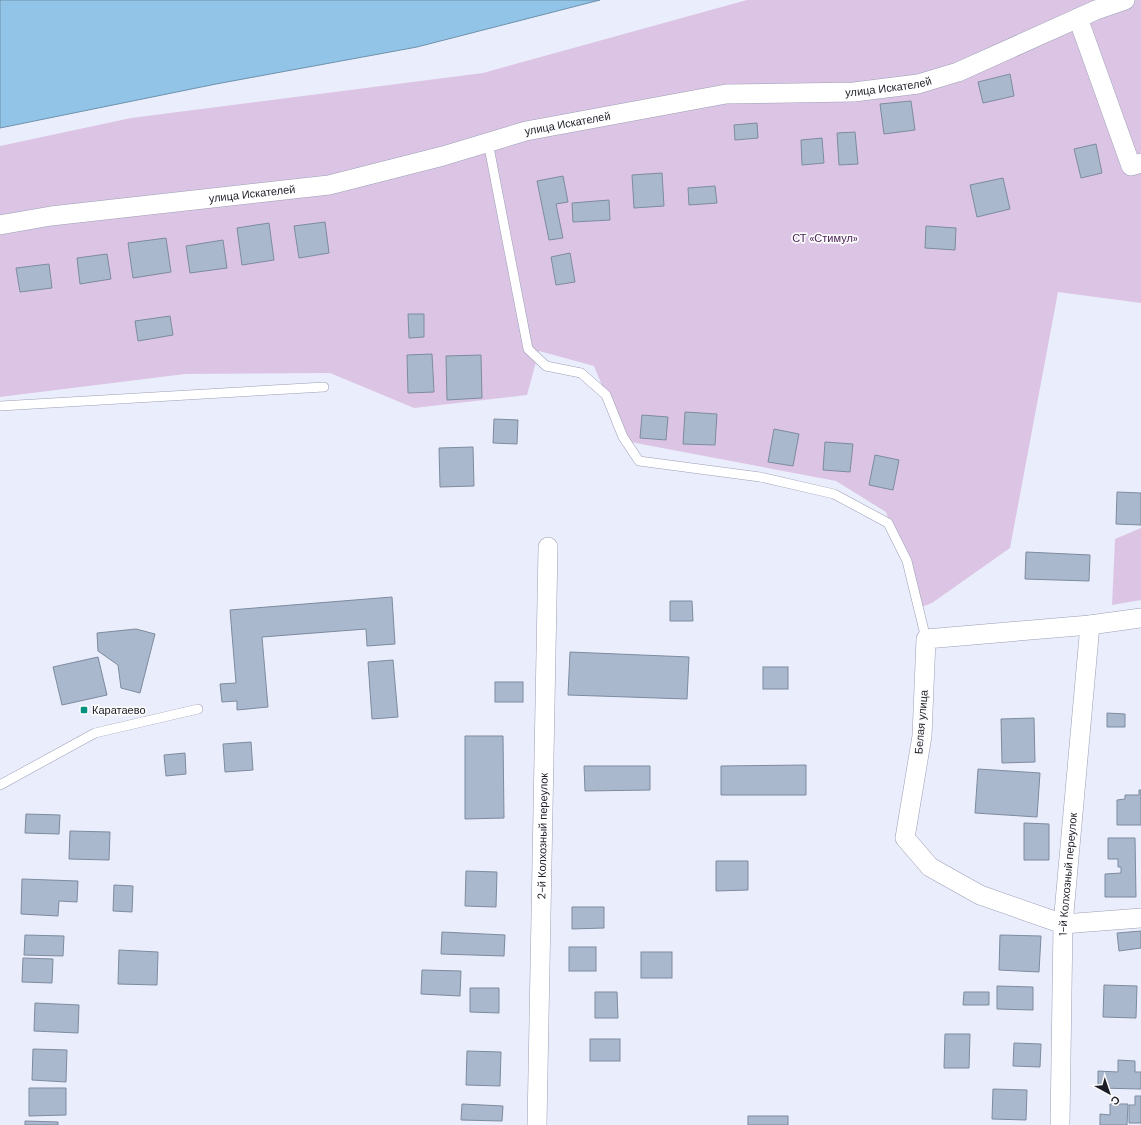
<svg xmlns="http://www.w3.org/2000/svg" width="1141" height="1125" viewBox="0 0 1141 1125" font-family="'DM Sans',sans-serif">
<rect width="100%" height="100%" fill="#eaedfc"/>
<g fill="#dcc5e4">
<path d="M747 0H1141V303L1058 292 1010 548 932 603 916 609 909 580 886 512 836 481 625 441 594 366 539 351 527 395 414 408 330 373 185 374 0 397V146L131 118 483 73Z"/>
<path d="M1141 528V600L1112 605 1115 539Z"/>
</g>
<path fill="#91c4e6" stroke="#6e92ac" d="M0 0H600L417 47 216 84 0 128Z"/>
<g fill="#aab8cd" stroke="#7d8b9f">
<path d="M1010 74 1014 96 983 103 978 82Z"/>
<path d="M911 101 915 130 884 134 880 104Z"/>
<path d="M757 123 758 138 735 140 734 125Z"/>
<path d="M855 132 858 164 839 165 837 133Z"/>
<path d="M822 138 824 163 802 165 801 140Z"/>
<path d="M1096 144 1102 173 1081 178 1074 149Z"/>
<path d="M662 173 664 206 634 208 632 175Z"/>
<path d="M563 176 568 202 556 204 563 238 549 240 537 181Z"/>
<path d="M1003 178 1010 209 977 217 970 185Z"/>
<path d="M715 186 717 203 689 205 688 188Z"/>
<path d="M609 200 610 220 573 222 572 203Z"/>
<path d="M325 222 329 253 299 258 294 226Z"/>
<path d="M269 223 274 260 242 265 237 228Z"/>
<path d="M926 226 956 228 955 250 925 248Z"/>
<path d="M166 238 171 272 133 278 128 243Z"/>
<path d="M223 240 227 268 190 273 186 246Z"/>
<path d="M570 253 575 282 556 285 551 257Z"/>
<path d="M107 254 111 279 80 284 77 258Z"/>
<path d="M49 264 52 288 20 292 16 268Z"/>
<path d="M408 314H424V337L409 338Z"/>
<path d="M170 316 173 335 138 341 135 321Z"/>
<path d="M432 354 434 392 408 393 407 355Z"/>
<path d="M481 355 482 398 447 400 446 356Z"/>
<path d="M685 412 717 414 715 445 683 444Z"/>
<path d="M642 415 668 417 666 440 640 438Z"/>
<path d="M494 419 518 420 517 444 493 443Z"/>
<path d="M774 429 799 434 793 466 768 462Z"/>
<path d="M825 442 853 444 850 472 823 470Z"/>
<path d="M473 447 474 486 440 487 439 448Z"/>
<path d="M875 455 899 460 893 490 869 485Z"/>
<path d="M1117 492 1141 493V525L1116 524Z"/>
<path d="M1026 552 1090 555 1089 581 1025 579Z"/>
<path d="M392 597 395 644 367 646 366 629 262 637 268 707 237 710V701L222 702 220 684 236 683 230 610Z"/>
<path d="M670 601H692L693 621H670Z"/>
<path d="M136 629 155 634 140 693 121 688 118 665 98 651 97 633Z"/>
<path d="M570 652 689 657 687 699 568 695Z"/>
<path d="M98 657 107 695 62 705 53 667Z"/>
<path d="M393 660 398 717 372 719 368 662Z"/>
<rect x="763" y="667" width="25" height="22"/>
<rect x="495" y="682" width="28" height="20"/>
<path d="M1107 713 1125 714V727H1107Z"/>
<path d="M1034 718 1035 762 1002 763 1001 719Z"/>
<path d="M465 736H503L504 818 465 819Z"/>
<path d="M251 742 253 770 225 772 223 744Z"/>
<path d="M185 753 186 774 166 776 164 755Z"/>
<path d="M806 765V795H721V766Z"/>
<path d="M584 766H650V790L585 791Z"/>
<path d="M978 769 1040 773 1037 817 975 813Z"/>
<path d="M1139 790H1141V825H1117V800L1125 799V795H1139Z"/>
<path d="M26 814 60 815 59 834 25 833Z"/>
<path d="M1024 823 1049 824V860H1024Z"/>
<path d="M70 831 110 832 109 860 69 859Z"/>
<path d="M1108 838H1135L1136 897H1105V874L1121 873V867H1118V859H1108Z"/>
<path d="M716 861H748V890L716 891Z"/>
<path d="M466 871 497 872 496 907 465 906Z"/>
<path d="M22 879 78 881 77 902 59 901 58 916 21 914Z"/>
<path d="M114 885 133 886 132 912 113 911Z"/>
<path d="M572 907H604V928L572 929Z"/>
<path d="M1141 931V948L1119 951 1117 933Z"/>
<path d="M442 932 505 935 504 956 441 954Z"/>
<path d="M25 935 64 936 63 956 24 955Z"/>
<path d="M1000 935 1041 936 1039 972 999 970Z"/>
<rect x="569" y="947" width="27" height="24"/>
<path d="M119 950 158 952 157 985 118 984Z"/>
<rect x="641" y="952" width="31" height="26"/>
<path d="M23 958 53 959 52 983 22 982Z"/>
<path d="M422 970 461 971 460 996 421 994Z"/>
<path d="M1104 985 1137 986 1136 1018 1103 1017Z"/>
<path d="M997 986 1033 987V1010L997 1009Z"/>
<path d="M470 988H499V1013L470 1012Z"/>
<path d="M595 992H617L618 1018H595Z"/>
<path d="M964 992H989V1005H963Z"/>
<path d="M35 1003 79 1005 78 1033 34 1031Z"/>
<path d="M945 1034H970L969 1068H944Z"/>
<rect x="590" y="1039" width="30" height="22"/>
<path d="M1014 1043 1041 1044 1040 1067 1013 1066Z"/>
<path d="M33 1049 67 1050 66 1082 32 1080Z"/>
<path d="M467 1051 501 1052 500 1086 466 1085Z"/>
<path d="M1118 1060 1135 1061V1072H1141V1089L1098 1088V1071L1118 1072Z"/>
<path d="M29 1088H66V1115L29 1116Z"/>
<path d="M993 1089 1027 1090 1026 1120 992 1119Z"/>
<path d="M1135 1096H1141V1123H1129V1105H1135Z"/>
<path d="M462 1104 503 1106 502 1121 461 1120Z"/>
<path d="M1110 1104H1128L1127 1125H1100V1114L1110 1115Z"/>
<rect x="748" y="1116" width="40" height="9"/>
<path d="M25 1121 58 1122V1125H25Z"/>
</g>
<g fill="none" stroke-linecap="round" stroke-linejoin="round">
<g stroke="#9b9fb6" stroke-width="10">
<g id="lane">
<path d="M488 142 528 349 546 366 581 373 606 395 623 437 639 461 760 477 834 494 888 523 907 561 926 639"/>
<path d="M0 406 324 387"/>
<path d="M0 785 95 733 198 709"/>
</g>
</g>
<g stroke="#9b9fb6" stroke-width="20">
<g id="street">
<path d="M1078 18 1131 166 1141 163"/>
<path id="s1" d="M0 225 51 216 329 185 443 156 526 131 726 94 854 92 918 84 958 72 1096 10 1125 0"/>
<path d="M1141 618 1090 625 926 639 922 736 905 838 930 867 980 895 1063 924 1141 918"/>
<path id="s2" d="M537 1125 548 547"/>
<path id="s3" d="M1060 1125 1063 924 1090 625"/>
</g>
</g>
<use href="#lane" stroke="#fff" stroke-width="9"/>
<use href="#street" stroke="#fff" stroke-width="19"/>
</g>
<rect fill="#05927e" stroke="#fbfbfb" stroke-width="1.5" x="80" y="706" width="8" height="8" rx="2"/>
<g text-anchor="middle" stroke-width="3.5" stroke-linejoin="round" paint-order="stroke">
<g font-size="11" fill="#1b1d26" stroke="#fbfbfb">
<text dy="4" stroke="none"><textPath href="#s1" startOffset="902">улица Искателей</textPath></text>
<text dy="4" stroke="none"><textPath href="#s1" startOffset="578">улица Искателей</textPath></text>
<text dy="4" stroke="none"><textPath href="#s1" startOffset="254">улица Искателей</textPath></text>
<text transform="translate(921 722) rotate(-85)" y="4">Белая улица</text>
<text dy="4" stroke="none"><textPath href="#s2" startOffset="289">2-й Колхозный переулок</textPath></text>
<text dy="4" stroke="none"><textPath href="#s3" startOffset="251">1-й Колхозный переулок</textPath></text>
</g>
<g font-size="11" fill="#4d235a" stroke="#fbfbfb">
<text x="825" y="242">СТ «Стимул»</text>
</g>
<g font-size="11" fill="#1b1d26" stroke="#fbfbfb" text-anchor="start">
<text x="92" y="714">Каратаево</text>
</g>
</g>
<g transform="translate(1109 1093) rotate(140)" stroke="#fbfbfb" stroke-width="3" paint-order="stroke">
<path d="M0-3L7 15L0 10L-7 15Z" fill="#1b1d26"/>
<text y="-6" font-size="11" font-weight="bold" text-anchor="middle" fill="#1b1d26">С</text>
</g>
</svg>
